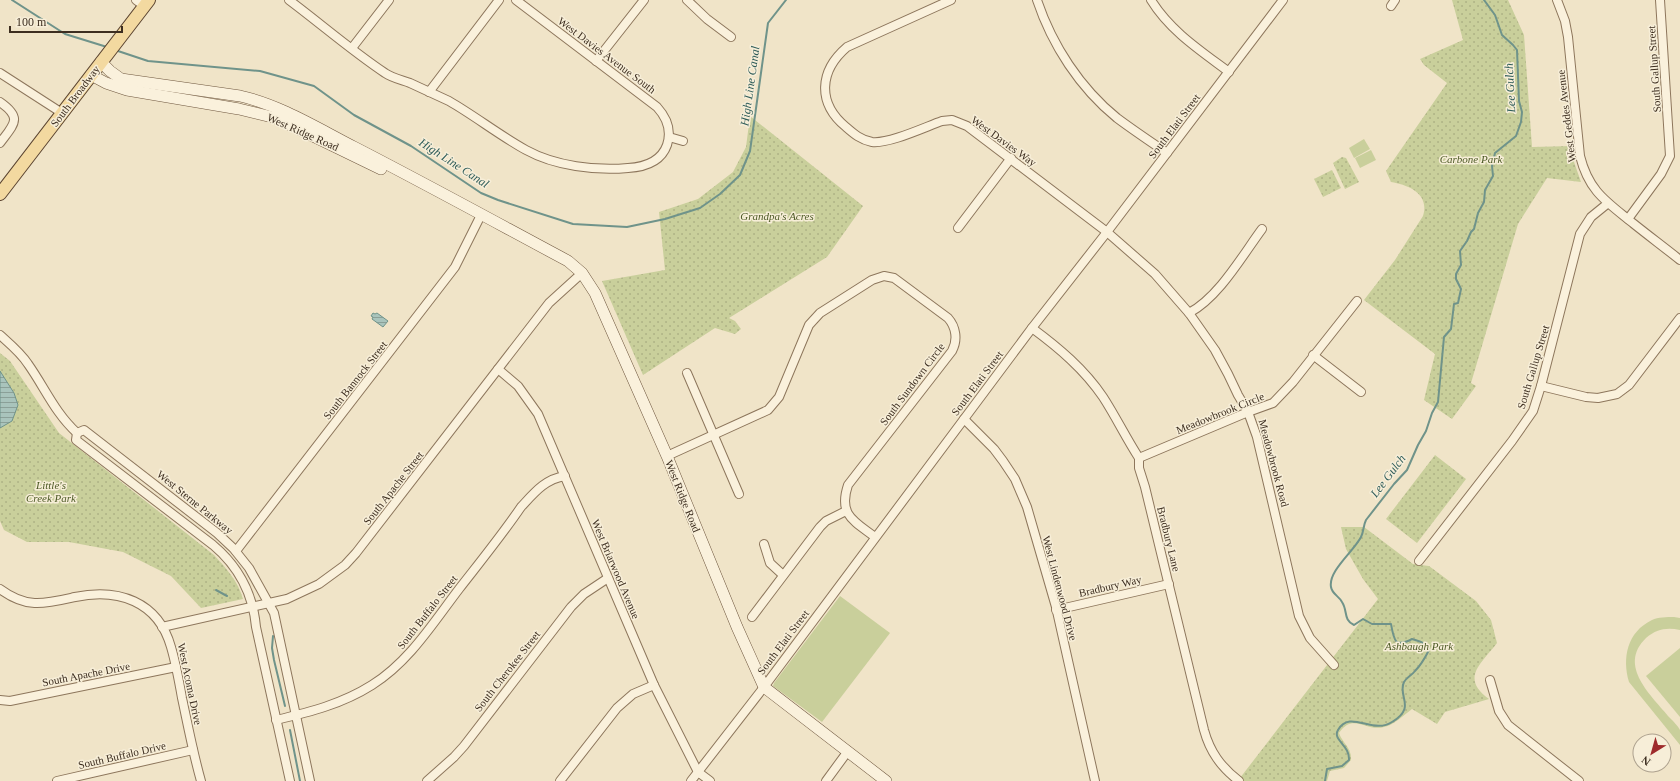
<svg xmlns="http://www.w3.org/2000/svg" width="1680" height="781" viewBox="0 0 1680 781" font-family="'Times New Roman',serif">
<defs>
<pattern id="park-dots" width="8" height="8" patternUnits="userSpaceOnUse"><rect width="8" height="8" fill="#c9cf9b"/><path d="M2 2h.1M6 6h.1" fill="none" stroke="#aeb285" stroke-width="1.8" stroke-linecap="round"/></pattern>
<pattern id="water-rules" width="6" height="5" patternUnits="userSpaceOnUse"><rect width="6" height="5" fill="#a9c4bc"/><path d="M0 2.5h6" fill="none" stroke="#8ba098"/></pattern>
</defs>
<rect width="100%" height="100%" fill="#f0e4c8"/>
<g fill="#c9cf9b">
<path d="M1364 139 1370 149 1354 158 1349 148Z"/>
<path d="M1371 150 1376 160 1360 168 1355 158Z"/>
<path d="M840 596 890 633 822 722 773 686 774 683Z"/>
<path d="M1674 617 1680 618V630C1667 627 1656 629 1646 638 1617 666 1652 696 1670 718 1673 721 1678 726 1680 730 1680 734 1680 741 1680 745L1629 682C1622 658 1627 632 1652 620 1658 617 1667 617 1674 617Z"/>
<path d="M1680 648V717L1646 676Z"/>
</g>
<g fill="url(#park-dots)">
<path d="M1452 0H1508L1524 35 1532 147 1572 146 1574 162 1581 182 1547 178 1518 224 1471 383 1476 386 1452 419 1424 400 1435 354 1364 300 1395 260 1423 216C1430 194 1409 185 1391 182L1386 171 1447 83 1424 65 1420 59 1463 40Z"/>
<path d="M750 116 863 206 827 257 729 318 735 321 741 329 735 334 715 328 643 375 602 281 665 270 659 212 698 199 733 172 746 147Z"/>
<path d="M1342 157 1346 158 1359 182 1345 189 1333 163Z"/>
<path d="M1332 170 1341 188 1323 197 1314 179Z"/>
<path d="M0 353 10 361 59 433 214 555C226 568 238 581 243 599L201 608 171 576 123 552 69 542H27L4 530 0 521Z"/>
<path d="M1435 455 1466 479 1417 543 1386 519Z"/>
<path d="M1341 527H1364L1413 564 1429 566 1476 601 1491 620 1497 643C1481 664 1460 678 1489 699L1445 712 1437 724 1412 709C1404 715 1394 725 1384 727 1366 732 1353 712 1339 733 1343 744 1352 748 1351 760L1344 768 1330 771 1327 781H1243L1240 778 1378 599 1363 579 1346 549Z"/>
</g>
<g fill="url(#water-rules)" stroke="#6f938a">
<path d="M373 313 375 314 377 313 388 321 383 327 372 319 373 317 371 316Z"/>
<path d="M0 371 14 393 18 405 12 421 0 428Z"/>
</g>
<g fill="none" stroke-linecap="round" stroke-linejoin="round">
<g stroke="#6f938a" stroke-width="2">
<path d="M12 0 65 34 107 47"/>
<path d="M115 50 148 61 260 71 314 86 354 115 411 146 481 193 498 200 573 224 627 227 665 219 700 208 720 194 740 175 750 151 768 23 786 0"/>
<path d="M216 590 227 596"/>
<path d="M273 636 272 648 274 660 285 706"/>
<path d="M290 730 300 781"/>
<path d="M1325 781 1327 769 1342 766 1349 760C1350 745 1332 740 1338 730 1350 709 1373 735 1392 722 1417 707 1397 696 1404 682 1407 677 1412 675 1415 671 1421 665 1425 658 1429 650 1427 643 1419 641 1412 639 1395 648 1394 641 1391 624H1372L1363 619 1354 625C1343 620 1348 611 1342 602 1339 596 1332 594 1331 587 1328 571 1354 551 1361 537 1364 531 1363 526 1366 520L1394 484 1407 470 1418 445 1426 431 1432 413 1438 402 1444 337 1451 329 1454 304 1458 303 1461 289 1456 279V274L1461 265 1460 251 1467 241 1471 232 1474 229 1478 213 1484 202 1485 190 1493 176 1492 166 1495 153 1516 136 1521 122 1522 112 1519 101 1517 50 1513 45 1502 35 1495 15 1484 0"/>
</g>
<g stroke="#8d765c" stroke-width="10">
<g id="street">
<path d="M136 0 144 6"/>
<path d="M289 0C321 24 352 51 385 73 392 78 402 80 410 83 423 89 436 95 449 101 475 116 499 135 526 150 555 166 596 171 628 168 645 167 661 162 667 145 672 130 667 118 657 107L516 0"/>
<path d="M687 0 707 19 731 37"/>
<path d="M951 0 847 47C819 71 817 103 846 127 854 134 861 140 872 142 889 144 925 127 942 121L952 120 967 126 1107 232 1155 274 1189 313 1215 350 1228 374 1238 395 1248 412 1257 437 1299 616 1310 638 1334 665"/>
<path d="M1037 0C1052 45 1080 88 1117 118 1133 130 1151 142 1167 153"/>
<path d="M1151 0C1170 31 1201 51 1229 72"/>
<path d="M1557 0 1565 21 1568 37 1580 156C1589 192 1607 202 1634 224 1649 236 1665 248 1680 260"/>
<path d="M1391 6 1395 0"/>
<path d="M352 48 389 0"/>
<path d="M596 61 644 0"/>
<path d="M0 73 62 113"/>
<path d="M429 92 499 0"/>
<path d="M0 102C23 118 14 124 0 143"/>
<path d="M669 137 683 141"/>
<path d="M1628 219 1661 174 1670 156 1660 0"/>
<path d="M958 228 1011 158"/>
<path d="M1189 313C1219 297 1242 256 1262 229"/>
<path d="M1032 328C1059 348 1084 369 1103 397 1116 417 1126 438 1139 458V468L1145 487 1204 730C1210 752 1221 767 1239 781"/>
<path d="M0 335C10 344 21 353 28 364 45 388 55 413 77 433"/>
<path d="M1313 355 1361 392"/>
<path d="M498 369 518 386 538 414 654 685 698 772 710 781"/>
<path d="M687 373 739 494"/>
<path d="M1541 386 1586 397 1598 398 1617 394 1629 385 1680 318"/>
<path d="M964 419 994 449 1003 461 1015 479 1027 507 1056 607 1095 781"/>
<path d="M77 433 84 430 217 533 233 548 249 568 274 613 310 781"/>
<path d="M77 433 76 440 213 545C238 566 253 594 256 627L290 781"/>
<path d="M667 456 768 410 779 397 809 325 820 313 872 280 884 276 894 278 948 318C956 327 958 340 952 351L848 485C838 515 854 521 875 537"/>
<path d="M1139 458 1248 412 1273 403 1293 382 1357 301"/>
<path d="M764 544 770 563 783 575"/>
<path d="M236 551 455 267 481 215"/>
<path d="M1419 561 1512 441 1533 411 1541 386 1580 234 1591 217 1607 204"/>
<path d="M0 589C27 609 44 604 75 597 118 588 158 601 171 647 176 664 179 681 182 698 188 726 193 753 201 781"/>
<path d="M1056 610 1169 584"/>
<path d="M752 617 820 527 826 521 846 511"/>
<path d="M162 627 287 599 319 584 345 565 356 553 549 303 582 273"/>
<path d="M1490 680 1499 711 1508 725 1579 781"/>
<path d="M0 700 10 701 176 667"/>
<path d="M276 720C310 712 342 704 372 685 409 662 433 623 459 589 480 562 502 535 521 507 534 493 545 479 565 476"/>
<path d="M57 781 193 750"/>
<path d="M427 781 454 757 464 746 571 607 584 594 608 578"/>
<path d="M560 781 617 708 633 694 654 685"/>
<path d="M691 781 764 687 1032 328 1107 232 1283 0"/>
<path d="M826 781 848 751"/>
</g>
</g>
<g stroke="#6f573f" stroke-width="12">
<g id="secondary">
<path d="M101 62 110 71 121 79 240 96C280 105 317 128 354 147 426 184 497 223 568 261L582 273 595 293 667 456 737 627 764 687 886 781"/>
<path d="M91 75 106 83 127 90 239 109 276 118 381 169"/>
</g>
</g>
<g stroke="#5b4430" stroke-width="14">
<path id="primary" d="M0 194 149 0"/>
</g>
<use href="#street" stroke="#faf1dc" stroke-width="8"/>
<use href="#secondary" stroke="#faf1dc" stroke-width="11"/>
<use href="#primary" stroke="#f3d9a0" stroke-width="12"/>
</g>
<g text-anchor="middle" stroke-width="3" stroke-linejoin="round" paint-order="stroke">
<g font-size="11" fill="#3d2e20" stroke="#f7eed8">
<text transform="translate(607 55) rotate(37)" y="4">West Davies Avenue South</text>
<text transform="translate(1654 69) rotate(-94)" y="4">South Gallup Street</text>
<text transform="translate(75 96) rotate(-53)" y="4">South Broadway</text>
<text transform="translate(1566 116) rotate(-97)" y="4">West Geddes Avenue</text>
<text transform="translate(1174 126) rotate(-53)" y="4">South Elati Street</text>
<text transform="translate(303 132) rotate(24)" y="4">West Ridge Road</text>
<text transform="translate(1004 141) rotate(36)" y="4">West Davies Way</text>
<text transform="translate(1533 367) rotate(-73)" y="4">South Gallup Street</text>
<text transform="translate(355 380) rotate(-52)" y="4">South Bannock Street</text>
<text transform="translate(977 383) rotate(-53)" y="4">South Elati Street</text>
<text transform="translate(912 384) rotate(-53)" y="4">South Sundown Circle</text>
<text transform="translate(1220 413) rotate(-22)" y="4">Meadowbrook Circle</text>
<text transform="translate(1274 463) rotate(75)" y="4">Meadowbrook Road</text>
<text transform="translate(393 488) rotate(-52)" y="4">South Apache Street</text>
<text transform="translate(683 496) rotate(68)" y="4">West Ridge Road</text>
<text transform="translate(195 502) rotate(39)" y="4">West Sterne Parkway</text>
<text transform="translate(1169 539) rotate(76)" y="4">Bradbury Lane</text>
<text transform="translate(616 569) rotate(67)" y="4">West Briarwood Avenue</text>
<text transform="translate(1110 586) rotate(-13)" y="4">Bradbury Way</text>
<text transform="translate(1060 588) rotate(75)" y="4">West Lindenwood Drive</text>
<text transform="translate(427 612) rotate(-52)" y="4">South Buffalo Street</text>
<text transform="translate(783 642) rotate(-53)" y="4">South Elati Street</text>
<text transform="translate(507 671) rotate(-52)" y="4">South Cherokee Street</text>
<text transform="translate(86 674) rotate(-11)" y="4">South Apache Drive</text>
<text transform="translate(190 684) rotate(78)" y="4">West Acoma Drive</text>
<text transform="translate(122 755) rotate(-13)" y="4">South Buffalo Drive</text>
</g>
<g font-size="11" font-style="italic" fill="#4d5a26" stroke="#f7eed8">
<text x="1471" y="163">Carbone Park</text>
<text x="777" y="220">Grandpa's Acres</text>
<text x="51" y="489">Little's<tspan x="51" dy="13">Creek Park</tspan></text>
<text x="1419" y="650">Ashbaugh Park</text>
</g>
<g font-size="12" font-style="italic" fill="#2f5d5a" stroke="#f7eed8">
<text transform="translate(750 86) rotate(-82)" y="4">High Line Canal</text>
<text transform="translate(1510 88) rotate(-93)" y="4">Lee Gulch</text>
<text transform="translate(454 163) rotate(33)" y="4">High Line Canal</text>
<text transform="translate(1388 476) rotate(-53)" y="4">Lee Gulch</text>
</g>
</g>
<g transform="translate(1652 753) rotate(217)"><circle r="19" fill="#f7eed8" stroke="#ada18e"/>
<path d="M0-3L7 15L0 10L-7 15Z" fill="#9e2a2b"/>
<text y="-6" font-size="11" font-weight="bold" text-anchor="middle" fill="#3d2e20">N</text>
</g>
<path d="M10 26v6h112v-6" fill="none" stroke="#3d2e20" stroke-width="2"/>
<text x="16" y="26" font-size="12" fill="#3d2e20" stroke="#f7eed8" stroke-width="3" paint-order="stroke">100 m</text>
</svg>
